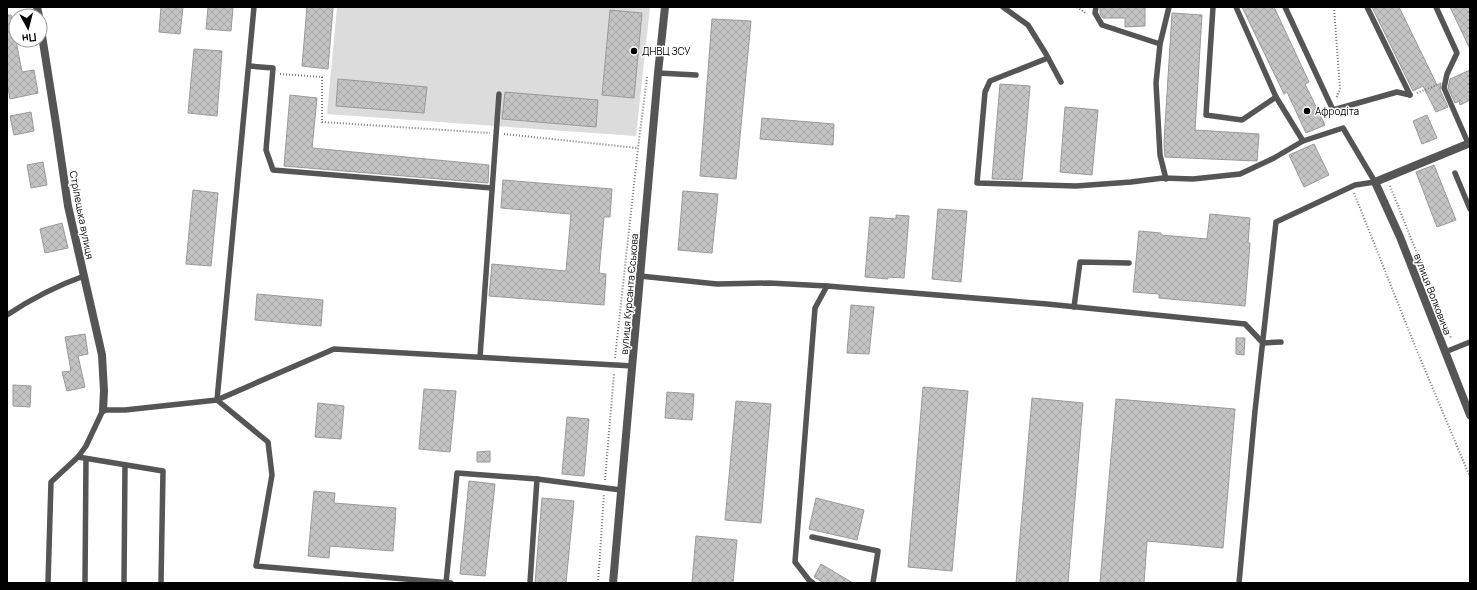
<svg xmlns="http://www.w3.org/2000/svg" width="1477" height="590" viewBox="0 0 1477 590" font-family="Manrope,sans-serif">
<defs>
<pattern id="building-cross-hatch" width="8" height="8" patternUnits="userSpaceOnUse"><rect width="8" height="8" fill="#c4c4c4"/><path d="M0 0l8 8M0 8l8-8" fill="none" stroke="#a7a7a7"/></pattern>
</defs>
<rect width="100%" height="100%" fill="#fff"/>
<path fill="#dcdcdc" d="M337 7H650L636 136 327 114Z"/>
<g fill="url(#building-cross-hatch)" stroke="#999">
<path d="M161 7H183L180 34 159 32Z"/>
<path d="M208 7H233L231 31 206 29Z"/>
<path d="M307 7H333L328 69 302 66Z"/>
<path d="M1100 7H1145V26L1125 27V18H1103L1100 14Z"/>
<path d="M1242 7H1274L1309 82 1305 84 1325 125 1306 133 1287 92 1284 94Z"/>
<path d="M1372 7H1399L1437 85 1441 83 1440 90 1448 107 1436 112 1423 86 1413 91Z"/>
<path d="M1450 7H1470V49Z"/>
<path d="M610 10 642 13 634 98 602 95Z"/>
<path d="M1172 13 1202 15 1195 130 1259 134 1257 161 1165 157 1164 142Z"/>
<path d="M7 15H11L22 72 34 70 38 93 10 99 7 83Z"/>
<path d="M712 19 751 21 736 179 700 176Z"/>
<path d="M194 49 222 51 217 116 188 113Z"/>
<path d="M1470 70V100L1460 105 1459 101 1455 103 1448 88 1450 79Z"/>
<path d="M338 79 427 87 424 113 336 106Z"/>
<path d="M1000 84 1030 86 1022 180 992 179Z"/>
<path d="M505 92 598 100 596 127 502 119Z"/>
<path d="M290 95 317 98 312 148 489 165 488 183 284 166Z"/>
<path d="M1065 107 1098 110 1092 175 1060 172Z"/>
<path d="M31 112 34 131 14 135 10 116Z"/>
<path d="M1427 115 1437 138 1422 144 1413 121Z"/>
<path d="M762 118 834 124 833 145 760 139Z"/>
<path d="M1314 144 1329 175 1304 187 1289 155Z"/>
<path d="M43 162 47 185 31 188 27 165Z"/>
<path d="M1434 165 1456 220 1437 227 1416 172Z"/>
<path d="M503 180 612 189 610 217H604L599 273 606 274 604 305 489 296 492 264 566 271 571 214 501 208Z"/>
<path d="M193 190 218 193 211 266 186 264Z"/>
<path d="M683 191 718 194 712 253 678 250Z"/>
<path d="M938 209 967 211 961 282 932 279Z"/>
<path d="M1210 214 1250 218 1248 243H1250L1245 306 1159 298V294L1133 292 1139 231 1161 233V235L1207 239Z"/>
<path d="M896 215 909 216 904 278 888 277V279L865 277 870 217 896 219Z"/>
<path d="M62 223 68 248 45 253 40 229Z"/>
<path d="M257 294 323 300 321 326 255 320Z"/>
<path d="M851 305 874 307 869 354 847 353Z"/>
<path d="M85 334 88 354 78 356 85 387 67 391 62 372 71 371 65 337Z"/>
<path d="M1236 338H1245L1244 355 1236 354Z"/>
<path d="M13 385 31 386 30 407 13 406Z"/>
<path d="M923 387 968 391 952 571 908 567Z"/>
<path d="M424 389 456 391 450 452 419 449Z"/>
<path d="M667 392 694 394 692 420 665 418Z"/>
<path d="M1032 398 1083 403 1068 583H1016Z"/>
<path d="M1116 399 1235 409 1223 548 1147 541 1144 583H1100Z"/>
<path d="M736 401 771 404 761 523 725 520Z"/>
<path d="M318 403 344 406 341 439 315 437Z"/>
<path d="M567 417 589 419 584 476 562 474Z"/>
<path d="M490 451V462H477V452Z"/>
<path d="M469 481 495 484 485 576 460 574Z"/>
<path d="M314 491 335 493 334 503 396 508 393 551 330 546 329 558 308 556Z"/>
<path d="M542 498 574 501 566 583H535Z"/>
<path d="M816 498 864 510 857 540 809 529Z"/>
<path d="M696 536 737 540 733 583H692Z"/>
<path d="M821 564 853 583H824L814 577Z"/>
</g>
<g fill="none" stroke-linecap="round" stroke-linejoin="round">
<g stroke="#777" stroke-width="2" stroke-dasharray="1 2" stroke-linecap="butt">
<path d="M1077 7 1087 14"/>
<path d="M1334 7 1340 89 1336 99"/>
<path d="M280 74 322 77V122L490 133"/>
<path d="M1417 93 1437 85"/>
<path d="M504 134 638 148"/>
<path d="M1390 186 1451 338"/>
<path d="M1354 193 1415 346 1470 477"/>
<path d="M615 358 638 148 647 77"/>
<path d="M605 480 614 373"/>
<path d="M598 583 604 494"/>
</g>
<g stroke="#555" stroke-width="5.5">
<path d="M1003 7 1028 25 1046 54 1061 82"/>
<path d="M1096 7 1095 13 1102 25 1160 44"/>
<path d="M1213 7 1206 115 1242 120 1276 97"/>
<path d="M1236 7 1276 97 1303 141 1343 128 1375 182 1355 185 1276 222 1255 411 1239 583"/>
<path d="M1285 7 1333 110 1397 92 1410 95"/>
<path d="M1367 7 1410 95"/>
<path d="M1436 7 1457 53 1447 74 1444 88 1468 143"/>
<path d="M1048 58 990 81 985 92 977 183 1076 186 1131 182 1163 178 1193 179 1240 174 1274 158 1303 141"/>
<path d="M249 66 273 68 266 150 273 170 492 188"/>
<path d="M658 73 696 75"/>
<path d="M1455 173 1470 209"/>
<path d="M1166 179 1160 155 1156 83 1160 44 1169 7"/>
<path d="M640 276 717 284 769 283 827 286"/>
<path d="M1074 307 1080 262 1129 263"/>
<path d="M7 315C31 299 56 286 84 276"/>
<path d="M1445 352 1470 342"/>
<path d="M480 357 499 94"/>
<path d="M78 457 163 471 161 583"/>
<path d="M812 537 878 551 873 583"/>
<path d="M48 583 51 482 78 457 86 446 103 410H125L217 400 254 7"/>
<path d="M85 583 86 459"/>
<path d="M124 583 125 465"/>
<path d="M446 583 457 473 537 479 621 490"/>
<path d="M451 583 256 566 272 475 268 442 217 400 334 349 633 366"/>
<path d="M530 583 537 479"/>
<path d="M813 583 809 580 795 562 815 308 827 286 1047 304 1245 324 1263 343 1281 342"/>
</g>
<g stroke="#555" stroke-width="8">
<path d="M37 7 39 16"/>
<path d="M40 23 56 124 68 206 102 355 104 391 103 410"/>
<path d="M1470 143 1375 182 1400 237 1470 415"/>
</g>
<path stroke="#555" stroke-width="8" d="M613 583 658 73 665 7"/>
</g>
<g fill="#000" stroke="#fff" stroke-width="1.5">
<circle cx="634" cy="51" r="4"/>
<circle cx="1307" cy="111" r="4"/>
</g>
<g text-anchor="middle" stroke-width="3" stroke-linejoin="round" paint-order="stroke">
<g font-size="10" fill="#000" stroke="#fff" text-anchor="start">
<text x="642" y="55">ДНВЦ ЗСУ</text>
<text x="1315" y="115">Афродіта</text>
</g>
<g font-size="10" fill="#000" stroke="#fff">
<text transform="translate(82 215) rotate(79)" y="4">Стрілецька вулиця</text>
<text transform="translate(629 294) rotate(-85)" y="4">вулиця Курсанта Єськова</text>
<text transform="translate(1433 294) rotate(69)" y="4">вулиця Волковича</text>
</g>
</g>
<rect width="1477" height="590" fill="none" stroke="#000000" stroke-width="16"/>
<g transform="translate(28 28) rotate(173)"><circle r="19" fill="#ffffff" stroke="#999999"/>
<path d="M0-3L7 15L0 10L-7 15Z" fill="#000000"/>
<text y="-6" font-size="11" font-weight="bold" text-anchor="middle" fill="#000000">Пн</text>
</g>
</svg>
